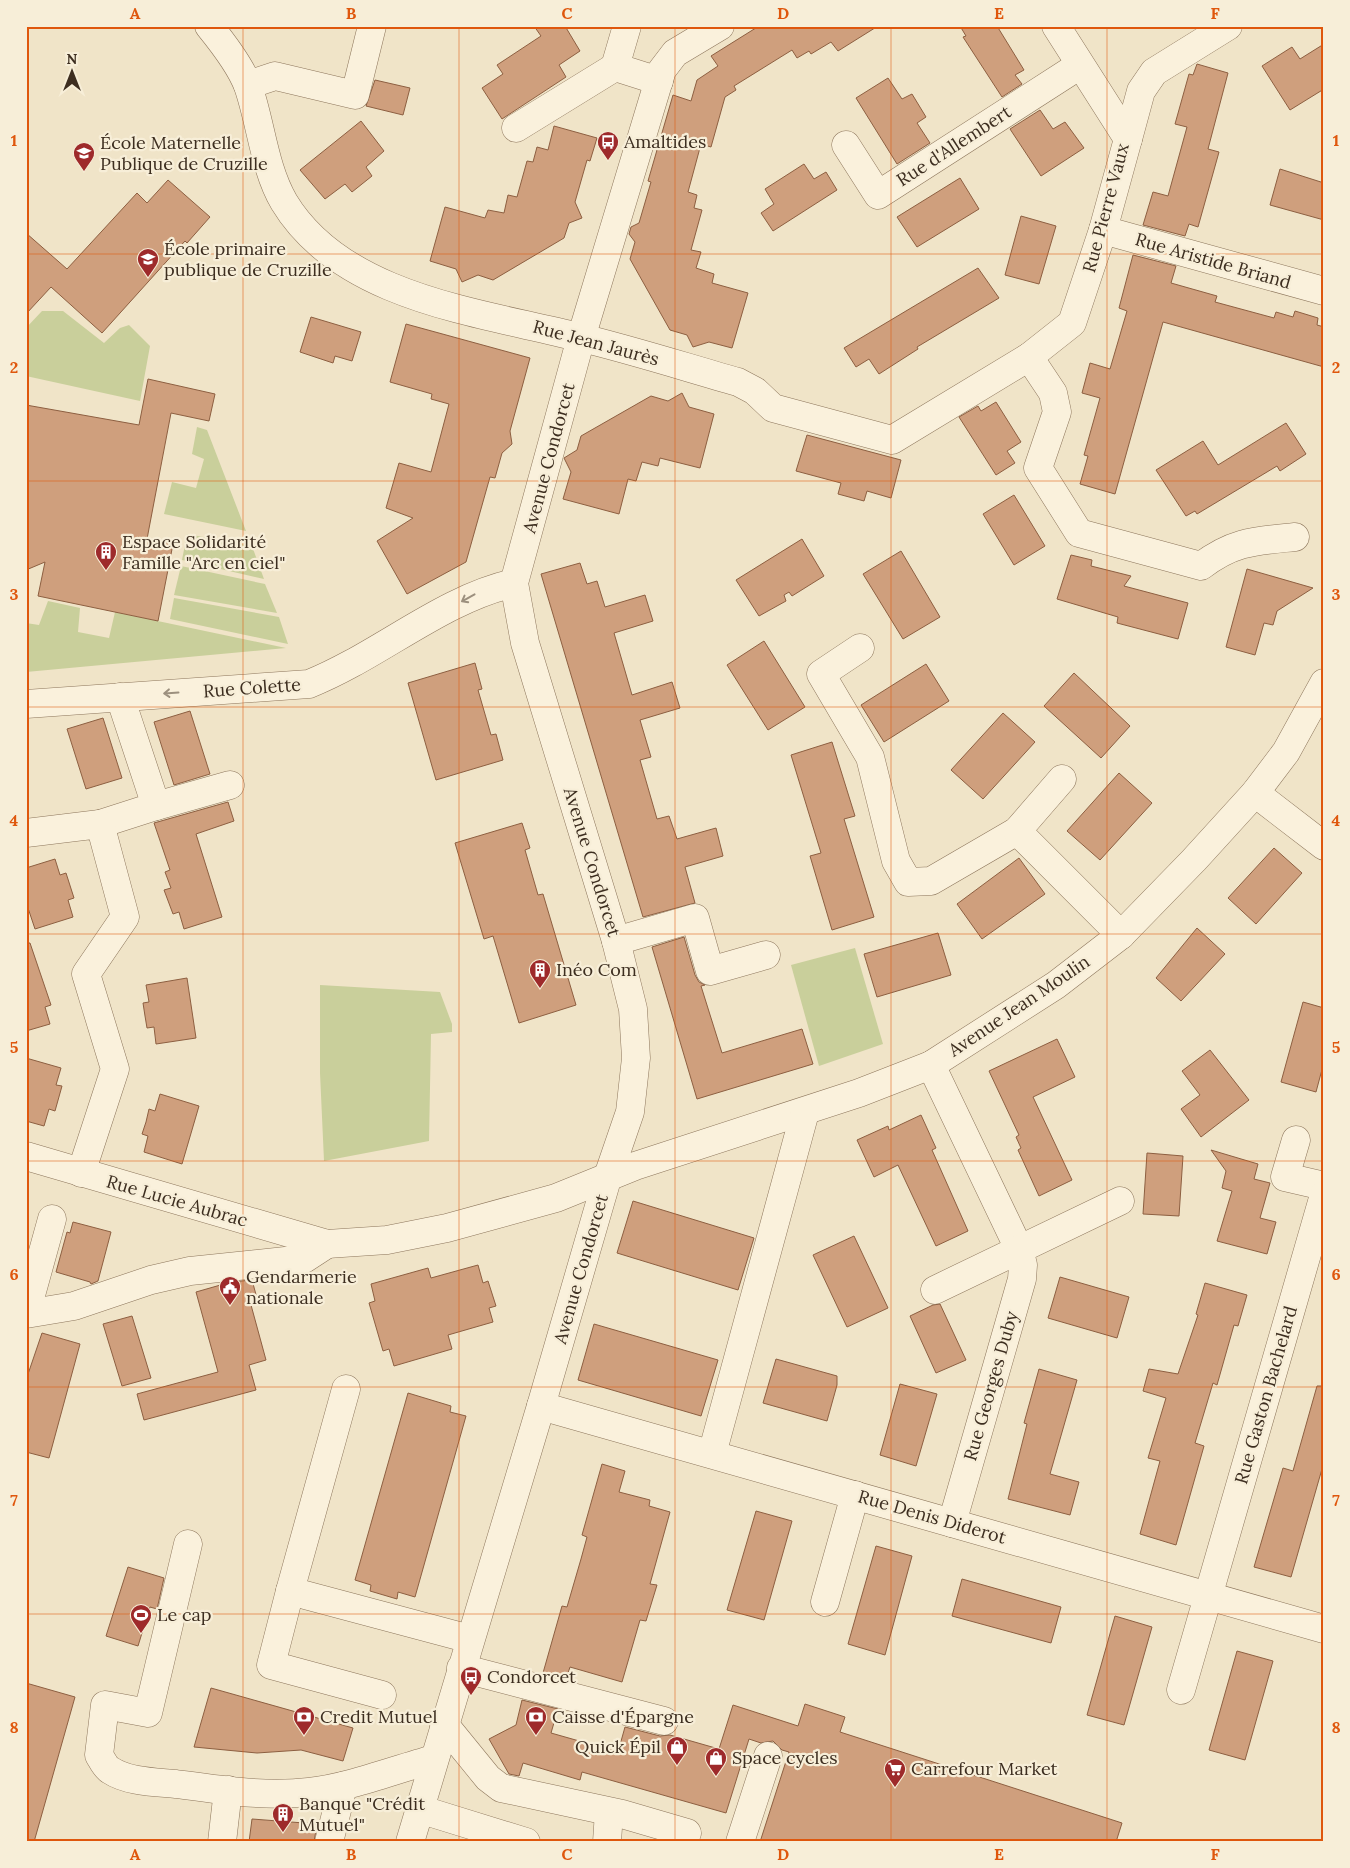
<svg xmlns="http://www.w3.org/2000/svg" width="1350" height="1868" viewBox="0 0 1350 1868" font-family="Lora,serif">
<rect width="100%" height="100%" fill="#f0e4c8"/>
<g fill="#c9cf9b">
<path d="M42 311H63L104 343 120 328 129 325 150 346 140 401 26 376V328Z"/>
<path d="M197 427 207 430 246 531 164 514 172 482 196 488 204 459 192 454Z"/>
<path d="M187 534 252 546 264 579 182 560Z"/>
<path d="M181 566 265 584 277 613 174 595Z"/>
<path d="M174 598 279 617 288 644 170 619Z"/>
<path d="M48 601 80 608 78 632 109 638 115 612 286 648 26 672V623L39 625Z"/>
<path d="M855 948 883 1044 819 1066 791 965Z"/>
<path d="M320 985 440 992 452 1024V1032L431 1034 429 1141 324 1161 320 1073Z"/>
</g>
<g fill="#cf9f7d" stroke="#8d5f41">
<path d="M534 26H565L580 51 559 65 566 77 502 119 482 88 503 74 497 65 541 36Z"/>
<path d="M759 26H878L838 51 831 42 811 54 809 51 797 58 792 50 734 86 736 90 725 97 711 147 701 144 688 192 697 195 694 208 702 210 691 250 701 252 696 268 714 274 712 283 748 293 732 348 709 342 693 347 687 335 670 330 630 259 635 242 629 234 631 227 639 223 651 182 648 181 673 95 691 101 697 80 718 66 711 56Z"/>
<path d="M960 26H997L1024 70 1015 75 1022 84 1002 97 963 37 966 36Z"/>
<path d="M1324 44V89L1290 110 1262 66 1292 47 1300 59Z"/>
<path d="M1197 64 1228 73 1208 149 1219 152 1198 227 1189 224 1185 236 1143 225 1153 192 1168 196 1187 127 1175 124 1189 74 1193 75Z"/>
<path d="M888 78 902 99 912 94 926 117 917 123 930 143 897 164 856 98Z"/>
<path d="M375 80 410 88 403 115 366 106Z"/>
<path d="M1040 110 1053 129 1065 122 1084 148 1041 176 1010 129Z"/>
<path d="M361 121 384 151 366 167 372 176 352 192 345 184 325 199 300 170Z"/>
<path d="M554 126 597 138 590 161 587 160 575 202 582 218 569 223 564 238 493 280 478 275 462 282 456 269 430 261 445 207 485 218 488 210 504 213 508 195 517 197 527 161 533 162 537 147 548 150Z"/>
<path d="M804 164 814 179 826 172 837 190 773 231 761 213 774 204 765 189Z"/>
<path d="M1280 169 1324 183V220L1270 205Z"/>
<path d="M960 178 979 209 917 247 897 217Z"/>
<path d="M168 180 210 217 187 243 185 241 102 333 51 287 26 314V233L67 269 137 193 147 203Z"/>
<path d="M1021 216 1056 226 1039 284 1005 275Z"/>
<path d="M1133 255 1176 266 1171 283 1217 296 1215 302 1274 318 1276 312 1293 317 1295 311 1318 318 1317 325 1324 327V367L1163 322 1115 494 1080 484 1088 456 1084 455 1100 398 1082 393 1090 363 1110 369 1127 311 1119 308Z"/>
<path d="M978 268 999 298 917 347 918 349 879 374 869 359 856 367 844 348Z"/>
<path d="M311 317 361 332 352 361 335 356 333 363 300 352Z"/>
<path d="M406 324 530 358 510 431 512 444 502 453 495 478 490 477 466 562 407 594 377 541 413 518 386 508 399 463 431 472 449 404 431 399 432 394 390 382Z"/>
<path d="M148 379 215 394 209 421 171 413 147 539 173 544 158 621 38 596 45 562 26 570V405L139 425Z"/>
<path d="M682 393 689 407 714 414 700 468 660 458 658 466 642 462 636 481 628 479 619 514 563 499 571 472 564 458 577 450 581 436 651 396 668 401Z"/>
<path d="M996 402 1021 442 1007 451 1015 463 996 475 959 417 978 406 981 411Z"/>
<path d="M1286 423 1306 454 1280 471 1277 466 1197 514 1195 511 1186 516 1156 470 1203 441 1218 465Z"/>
<path d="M807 435 901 460 891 498 867 491 864 501 838 494 841 483 796 471Z"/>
<path d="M1014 495 1045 546 1014 565 983 514Z"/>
<path d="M802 539 824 576 792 596 789 592 784 595 786 601 759 616 736 580Z"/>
<path d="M901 551 940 617 903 639 863 574Z"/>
<path d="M1071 555 1092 560 1091 566 1131 576 1124 586 1188 603 1178 639 1117 623 1118 617 1057 599Z"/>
<path d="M580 563 587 584 597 581 605 607 645 595 653 621 614 633 632 695 672 682 680 708 640 720 651 757 640 760 657 819 669 816 677 839 716 828 723 856 685 867 695 903 643 917 541 574Z"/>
<path d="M1247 569 1313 588 1277 611 1273 625 1264 623 1255 655 1226 647Z"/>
<path d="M764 641 805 707 768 730 727 665Z"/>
<path d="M475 663 482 689 478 690 491 735 496 734 503 760 436 780 408 683Z"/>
<path d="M926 664 949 701 884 742 861 705Z"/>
<path d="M1074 673 1130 726 1101 758 1044 706Z"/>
<path d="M190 711 210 774 174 785 154 722Z"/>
<path d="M1003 713 1035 742 983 799 951 770Z"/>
<path d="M103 718 122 778 86 789 67 729Z"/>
<path d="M832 742 855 816 844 819 874 917 832 930 810 856 821 853 791 755Z"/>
<path d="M1119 773 1152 803 1100 860 1067 831Z"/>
<path d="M228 802 234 821 196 834 222 917 184 929 179 912 173 914 164 890 171 888 165 872 170 870 154 823Z"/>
<path d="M522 823 530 848 525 850 538 895 543 894 576 1005 519 1023 493 936 484 939 455 843Z"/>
<path d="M1274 848 1302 873 1256 924 1228 898Z"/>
<path d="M1019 858 1045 894 982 939 957 904Z"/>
<path d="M55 859 60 875 66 873 74 898 68 900 73 917 35 929 26 902V868Z"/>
<path d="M1197 928 1225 954 1181 1001 1156 978Z"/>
<path d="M938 933 951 975 877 997 864 954Z"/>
<path d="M684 937 695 975 699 982 705 985 701 986 722 1053 802 1029 813 1064 697 1099 652 947Z"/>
<path d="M26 943H30L51 1005 45 1007 50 1024 26 1031Z"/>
<path d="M187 978 196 1038 156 1044 154 1027 147 1028 145 1016 143 1003 149 1002 146 985Z"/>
<path d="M1303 1002 1324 1008V1062L1316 1092 1281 1082Z"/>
<path d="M1057 1039 1075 1077 1033 1097 1072 1180 1039 1196 1018 1150 1021 1148 1016 1137 1019 1135 989 1071Z"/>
<path d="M1210 1050 1249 1100 1201 1137 1181 1109 1200 1095 1182 1071Z"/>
<path d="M26 1058 61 1068 56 1085 62 1086 55 1111 49 1109 44 1126 26 1121Z"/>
<path d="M160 1094 199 1106 182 1164 144 1152 148 1136 142 1134 146 1122 149 1109 155 1111Z"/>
<path d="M921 1115 936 1148 932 1150 968 1231 936 1246 898 1165 874 1177 857 1140 888 1126 889 1130Z"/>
<path d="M1211 1150 1258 1164 1254 1179 1270 1183 1260 1218 1276 1222 1267 1254 1217 1241 1232 1191 1222 1188 1226 1171Z"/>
<path d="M1147 1153 1183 1156 1179 1216 1143 1214Z"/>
<path d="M633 1201 754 1238 738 1290 617 1253Z"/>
<path d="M73 1222 111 1232 98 1281 91 1284 90 1282 56 1272 67 1232 70 1233Z"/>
<path d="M854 1236 888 1308 847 1327 813 1255Z"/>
<path d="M478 1265 483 1283 488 1281 496 1306 489 1308 493 1322 448 1335 452 1349 394 1366 389 1349 383 1351 369 1303 375 1301 371 1284 428 1268 431 1278Z"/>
<path d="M1060 1277 1129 1297 1117 1338 1048 1318Z"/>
<path d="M252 1280 258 1302 251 1305 266 1360 249 1365 256 1390 144 1420 137 1394 218 1372 196 1292 231 1282Z"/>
<path d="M1205 1283 1247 1295 1238 1326 1234 1325 1217 1385 1213 1383 1195 1443 1204 1446 1176 1545 1140 1534 1160 1461 1148 1458 1166 1398 1143 1391 1149 1369 1178 1374 1198 1315 1196 1314Z"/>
<path d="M940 1304 966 1360 936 1373 910 1316 933 1305Z"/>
<path d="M132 1316 151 1378 122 1386 103 1324Z"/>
<path d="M594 1324 718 1360 701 1416 578 1380Z"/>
<path d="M42 1333 80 1344 49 1458 26 1452V1380Z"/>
<path d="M776 1359 837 1376V1385L827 1421 763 1403Z"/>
<path d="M1039 1369 1077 1380 1050 1474 1079 1482 1070 1515 1008 1499 1027 1424 1024 1423Z"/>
<path d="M900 1384 937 1394 916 1466 880 1455Z"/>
<path d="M1317 1386H1324V1462L1291 1577 1254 1567 1283 1468 1293 1471Z"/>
<path d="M408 1393 451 1406 450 1412 466 1416 415 1597 398 1592 397 1599 370 1591 371 1585 355 1580Z"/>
<path d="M602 1464 625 1471 619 1492 650 1500 649 1506 670 1512 650 1584 657 1585 646 1621 640 1620 622 1682 570 1667 566 1679 543 1673 562 1606 567 1607 581 1559 587 1537 582 1535Z"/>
<path d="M756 1511 792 1521 764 1620 727 1610Z"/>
<path d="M876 1546 912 1556 885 1655 848 1644Z"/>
<path d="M128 1567 164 1578 157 1609 150 1607 138 1646 106 1636Z"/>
<path d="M962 1579 1061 1607 1051 1643 952 1616Z"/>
<path d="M1115 1616 1152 1627 1124 1725 1087 1715Z"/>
<path d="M1237 1651 1273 1661 1245 1760 1209 1750Z"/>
<path d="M26 1683 75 1697 34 1842H26Z"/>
<path d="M211 1688 353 1728 343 1761 301 1750 257 1753 194 1747Z"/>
<path d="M522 1700 558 1709 551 1733 618 1752 625 1727 660 1736 670 1735 719 1749 733 1705 798 1726 805 1704 845 1717 840 1732 1122 1823 1116 1842H760L789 1752 782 1750 773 1741 761 1743 749 1739 726 1813 582 1772 580 1780 523 1763 519 1776 509 1774 489 1739 516 1725Z"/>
<path d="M252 1819 317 1824 314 1842H249Z"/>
</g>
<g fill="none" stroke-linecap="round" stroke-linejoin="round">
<g stroke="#8d765c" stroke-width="29">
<g id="minor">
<path d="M209 26C222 42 241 67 248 86 261 123 264 168 284 202 342 298 479 312 578 337 632 350 685 367 738 382L755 391 773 408 892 440 1029 357 1072 323 1103 230 1128 139 1056 26"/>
<path d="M627 26 615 67 659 81"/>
<path d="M248 85 275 76 355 95 372 26"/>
<path d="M516 128 615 67"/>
<path d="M1128 139 1141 91 1154 72 1228 26"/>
<path d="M846 145 878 195 1080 65"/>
<path d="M1103 230 1324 291"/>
<path d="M1029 357 1053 393 1057 412 1038 468 1079 533 1201 566C1234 541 1255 541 1295 537"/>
<path d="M860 648 821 674 870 757 896 861 908 882 931 881 1017 831 1062 779"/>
<path d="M26 704 309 684C379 656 442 599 514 583"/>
<path d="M1255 793 1324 846"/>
<path d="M156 806 230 785"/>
<path d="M100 824 156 806 120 697"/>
<path d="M1017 831 1121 935"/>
<path d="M26 833 100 824 125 917 86 974 115 1069 81 1173"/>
<path d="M616 941 695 918 710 971 766 955"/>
<path d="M931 1065 1019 1249 1023 1265 1022 1279 952 1523"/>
<path d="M1296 1140 1285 1177 1324 1186"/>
<path d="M26 1156 327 1244 387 1240 447 1228 556 1198 635 1166 859 1093 931 1065 1056 985 1121 935 1194 860 1255 793 1286 752 1324 683"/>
<path d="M935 1290 1120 1201"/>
<path d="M26 1313 52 1219"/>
<path d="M26 1314 74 1306 151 1280 190 1271 304 1259 327 1244"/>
<path d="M541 1406 1324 1629"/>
<path d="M712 1454 805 1112"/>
<path d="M188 1544 148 1713 105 1705 99 1755C102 1760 105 1767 110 1770 128 1782 155 1782 176 1784 220 1790 265 1797 309 1792 351 1787 393 1770 434 1759"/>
<path d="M290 1591 346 1389"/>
<path d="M825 1602 855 1495"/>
<path d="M461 1668 664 1721"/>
<path d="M1181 1690 1324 1195"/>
<path d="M382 1695 271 1665 290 1591 470 1639"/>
<path d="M444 1724 488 1778 501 1788 622 1814 687 1833"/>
<path d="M419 1809 526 1842"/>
<path d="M222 1842 228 1790"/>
<path d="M329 1842 343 1786"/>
<path d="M410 1842 541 1406 607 1179 630 1112 636 1058 633 1009 616 941 525 643 514 583 581 338 662 70 675 53 720 26"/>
<path d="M607 1842 609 1812"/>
<path d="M740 1842 768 1756"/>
</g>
</g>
<use href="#minor" stroke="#faf1dc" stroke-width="28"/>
</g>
<defs><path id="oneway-shaft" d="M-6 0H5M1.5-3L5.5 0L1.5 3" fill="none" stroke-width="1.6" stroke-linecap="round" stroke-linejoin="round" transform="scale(1.25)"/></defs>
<g stroke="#9c907e">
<use href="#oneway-shaft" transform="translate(468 598) rotate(151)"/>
<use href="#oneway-shaft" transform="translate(171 693) rotate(176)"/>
</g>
<path fill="none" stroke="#df570d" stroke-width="1" stroke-opacity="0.55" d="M243 26V1842M459 26V1842M675 26V1842M891 26V1842M1107 26V1842M26 254H1324M26 481H1324M26 707H1324M26 934H1324M26 1161H1324M26 1387H1324M26 1614H1324"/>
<defs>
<g id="bus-pin" transform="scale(1.125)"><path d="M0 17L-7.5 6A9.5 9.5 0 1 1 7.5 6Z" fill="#9e2a2b" stroke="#f7eed8"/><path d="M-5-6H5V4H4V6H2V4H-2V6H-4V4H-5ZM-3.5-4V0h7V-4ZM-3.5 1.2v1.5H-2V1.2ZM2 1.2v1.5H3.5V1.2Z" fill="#fff"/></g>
<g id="school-pin" transform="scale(1.125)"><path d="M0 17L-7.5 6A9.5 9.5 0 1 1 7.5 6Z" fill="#9e2a2b" stroke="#f7eed8"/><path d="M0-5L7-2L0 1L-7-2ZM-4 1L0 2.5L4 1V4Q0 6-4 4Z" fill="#fff"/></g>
<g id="building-pin" transform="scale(1.125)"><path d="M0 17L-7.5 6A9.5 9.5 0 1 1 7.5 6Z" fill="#9e2a2b" stroke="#f7eed8"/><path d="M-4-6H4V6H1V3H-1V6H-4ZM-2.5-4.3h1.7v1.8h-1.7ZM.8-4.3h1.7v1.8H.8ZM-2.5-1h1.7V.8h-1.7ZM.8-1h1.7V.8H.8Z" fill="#fff"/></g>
<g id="civic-pin" transform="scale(1.125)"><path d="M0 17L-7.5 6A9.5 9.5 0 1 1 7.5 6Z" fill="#9e2a2b" stroke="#f7eed8"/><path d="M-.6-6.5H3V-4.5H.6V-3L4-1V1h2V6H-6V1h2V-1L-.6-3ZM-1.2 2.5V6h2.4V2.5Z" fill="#fff"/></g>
<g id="stadium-pin" transform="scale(1.125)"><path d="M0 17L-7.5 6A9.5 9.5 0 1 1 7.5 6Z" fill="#9e2a2b" stroke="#f7eed8"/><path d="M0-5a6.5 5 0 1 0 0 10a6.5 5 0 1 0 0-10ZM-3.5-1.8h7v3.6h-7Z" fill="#fff"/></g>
<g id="bank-pin" transform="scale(1.125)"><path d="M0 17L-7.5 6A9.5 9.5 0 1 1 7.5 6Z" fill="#9e2a2b" stroke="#f7eed8"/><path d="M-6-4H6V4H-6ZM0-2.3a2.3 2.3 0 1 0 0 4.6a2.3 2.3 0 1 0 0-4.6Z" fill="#fff"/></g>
<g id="shop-pin" transform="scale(1.125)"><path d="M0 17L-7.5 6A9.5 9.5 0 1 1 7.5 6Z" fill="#9e2a2b" stroke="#f7eed8"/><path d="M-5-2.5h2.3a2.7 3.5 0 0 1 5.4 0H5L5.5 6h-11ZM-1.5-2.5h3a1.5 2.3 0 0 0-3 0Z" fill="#fff"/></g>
<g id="supermarket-pin" transform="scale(1.125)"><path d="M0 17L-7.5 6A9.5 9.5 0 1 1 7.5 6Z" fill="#9e2a2b" stroke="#f7eed8"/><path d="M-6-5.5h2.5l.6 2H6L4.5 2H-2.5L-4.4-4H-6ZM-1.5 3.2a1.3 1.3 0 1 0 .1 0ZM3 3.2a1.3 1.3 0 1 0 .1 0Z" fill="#fff"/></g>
</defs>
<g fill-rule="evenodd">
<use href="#bus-pin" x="608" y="142"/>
<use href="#school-pin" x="84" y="153"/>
<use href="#school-pin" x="148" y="259"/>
<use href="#building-pin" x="106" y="552"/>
<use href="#building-pin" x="540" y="970"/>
<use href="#civic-pin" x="230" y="1287"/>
<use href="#stadium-pin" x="141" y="1615"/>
<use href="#bus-pin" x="471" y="1677"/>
<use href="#bank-pin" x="304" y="1717"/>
<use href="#bank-pin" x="536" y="1717"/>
<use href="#shop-pin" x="677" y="1747"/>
<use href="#shop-pin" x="716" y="1758"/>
<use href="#supermarket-pin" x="895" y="1769"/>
<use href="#building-pin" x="283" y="1814"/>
</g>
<g text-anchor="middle" stroke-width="4.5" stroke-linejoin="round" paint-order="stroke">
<g font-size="18" fill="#3d2e20" stroke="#f7eed8" text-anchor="start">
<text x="624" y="148">Amaltides</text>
<text x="100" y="149">École Maternelle<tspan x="100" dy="21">Publique de Cruzille</tspan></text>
<text x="164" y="255">École primaire<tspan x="164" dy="21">publique de Cruzille</tspan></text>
<text x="122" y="548">Espace Solidarité<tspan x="122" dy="21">Famille "Arc en ciel"</tspan></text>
<text x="556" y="976">Inéo Com</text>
<text x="246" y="1283">Gendarmerie<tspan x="246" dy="21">nationale</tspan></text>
<text x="157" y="1621">Le cap</text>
<text x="487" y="1683">Condorcet</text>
<text x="320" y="1723">Credit Mutuel</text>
<text x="552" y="1723">Caisse d'Épargne</text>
<text x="661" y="1753" text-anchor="end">Quick Épil</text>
<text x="732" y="1764">Space cycles</text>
<text x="911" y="1775">Carrefour Market</text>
<text x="299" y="1810">Banque "Crédit<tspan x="299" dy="21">Mutuel"</tspan></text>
</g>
<g font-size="18" fill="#3d2e20" stroke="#f7eed8">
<text transform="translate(954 146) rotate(-33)" y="6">Rue d'Allembert</text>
<text transform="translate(1106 208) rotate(-75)" y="6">Rue Pierre Vaux</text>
<text transform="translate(1213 261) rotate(16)" y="6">Rue Aristide Briand</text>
<text transform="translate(596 343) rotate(15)" y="6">Rue Jean Jaurès</text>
<text transform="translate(549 458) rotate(-75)" y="6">Avenue Condorcet</text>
<text transform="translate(252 688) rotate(-4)" y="6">Rue Colette</text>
<text transform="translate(592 862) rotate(73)" y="6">Avenue Condorcet</text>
<text transform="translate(1019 1006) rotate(-34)" y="6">Avenue Jean Moulin</text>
<text transform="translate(177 1201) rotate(16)" y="6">Rue Lucie Aubrac</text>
<text transform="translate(581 1269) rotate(-74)" y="6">Avenue Condorcet</text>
<text transform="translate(991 1386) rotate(-74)" y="6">Rue Georges Duby</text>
<text transform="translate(1266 1395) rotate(-74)" y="6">Rue Gaston Bachelard</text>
<text transform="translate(932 1517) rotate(16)" y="6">Rue Denis Diderot</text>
</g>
</g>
<rect width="1350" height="1868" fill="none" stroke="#f7eed8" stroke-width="55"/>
<g transform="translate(72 72)" stroke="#f7eed8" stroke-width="4" paint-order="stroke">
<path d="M0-4L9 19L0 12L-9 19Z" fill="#3d2e20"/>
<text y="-8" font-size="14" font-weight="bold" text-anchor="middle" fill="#3d2e20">N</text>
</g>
<rect x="28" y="28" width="1294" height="1812" fill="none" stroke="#df570d" stroke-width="2"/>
<g font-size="16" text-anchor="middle" font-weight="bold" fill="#df570d">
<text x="135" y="19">A</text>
<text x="351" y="19">B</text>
<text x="567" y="19">C</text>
<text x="783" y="19">D</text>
<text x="999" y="19">E</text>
<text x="1215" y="19">F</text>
<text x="14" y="146">1</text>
<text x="1336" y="146">1</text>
<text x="14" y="373">2</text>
<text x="1336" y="373">2</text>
<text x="14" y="600">3</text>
<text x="1336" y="600">3</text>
<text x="14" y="826">4</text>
<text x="1336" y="826">4</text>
<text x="14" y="1053">5</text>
<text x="1336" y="1053">5</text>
<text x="14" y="1280">6</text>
<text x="1336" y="1280">6</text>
<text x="14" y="1506">7</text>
<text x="1336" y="1506">7</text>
<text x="14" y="1733">8</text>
<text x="1336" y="1733">8</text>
<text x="135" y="1860">A</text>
<text x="351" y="1860">B</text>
<text x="567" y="1860">C</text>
<text x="783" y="1860">D</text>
<text x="999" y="1860">E</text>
<text x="1215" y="1860">F</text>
</g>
</svg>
